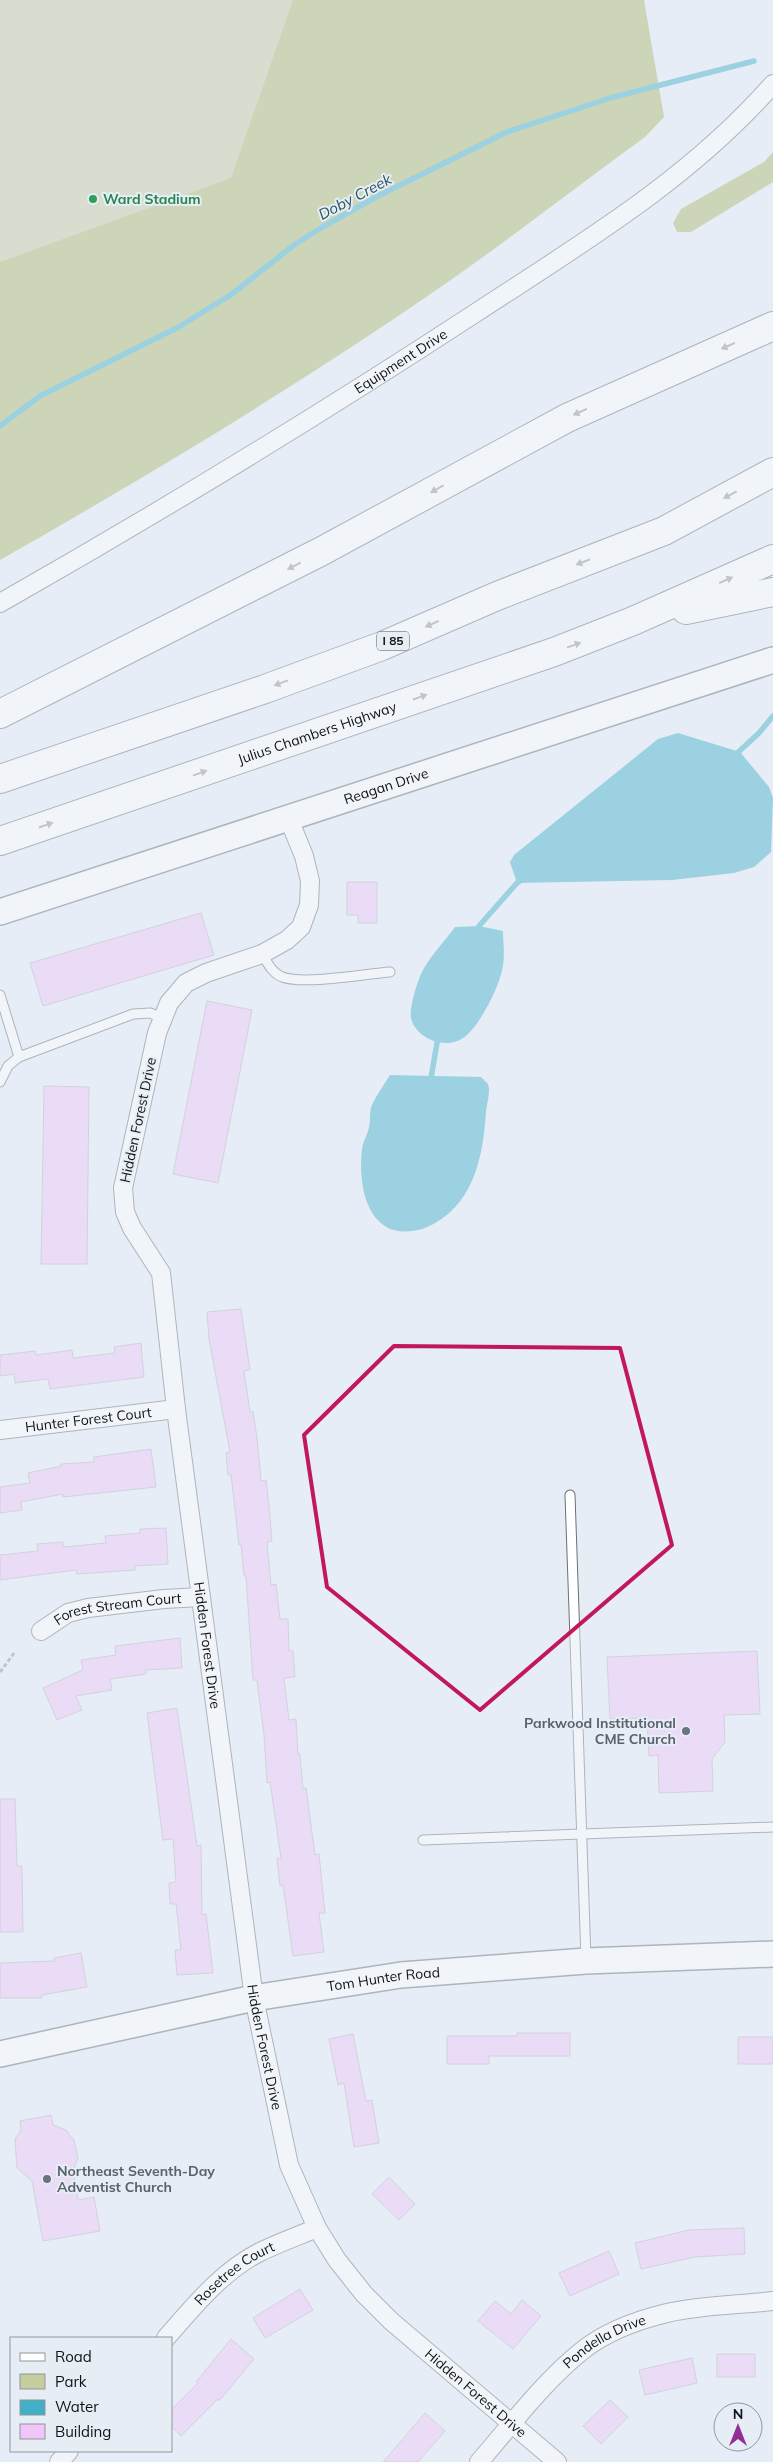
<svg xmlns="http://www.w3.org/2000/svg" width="773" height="2462" viewBox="0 0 773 2462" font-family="Mulish,sans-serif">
<rect width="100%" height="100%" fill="#e6edf5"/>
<path fill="#c5cd9f" d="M0 0H314L370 126 0 271Z"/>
<g fill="#adb96b">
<path d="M293 0H644L664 117 645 137C579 185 515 235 448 282 304 382 153 473 0 560V262L231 178Z"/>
<path d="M773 152V182L691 232H677L673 223 681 209 764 162Z"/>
</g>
<g fill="#43afc7">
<path d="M678 733 740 752 769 787 773 798 771 852 754 867 734 873 672 880 517 883 510 862 514 855 658 739Z"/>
<path d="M479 926 503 931C503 942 505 954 503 965 501 984 479 1028 463 1038 446 1050 416 1039 411 1018 409 1008 418 979 423 970 431 955 445 941 455 927Z"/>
<path d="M390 1075 481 1077 488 1084 489 1089C489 1097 487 1104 486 1111 483 1159 473 1208 425 1228 414 1232 398 1233 388 1228 362 1214 359 1174 362 1149 363 1141 368 1134 369 1127 371 1120 369 1111 372 1105 377 1094 384 1085 390 1075Z"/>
</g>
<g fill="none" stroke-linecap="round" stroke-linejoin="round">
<g stroke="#43afc7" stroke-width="5.5">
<path d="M0 426 40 396 177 328 232 294 294 245 321 228 376 197 507 132 610 98 754 61"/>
<path d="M734 756 759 733 773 716"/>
<path d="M477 932 479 926 517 883 523 879"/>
<path d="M430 1084 438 1037"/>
</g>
</g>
<g fill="#f0c5f7" stroke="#b9b3ba">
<path d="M347 882H377V923H358V915H347Z"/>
<path d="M201 913 214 955 43 1006 30 963Z"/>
<path d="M207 1001 252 1010 218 1183 173 1174Z"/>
<path d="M44 1086 89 1087 87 1264H41Z"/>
<path d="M241 1309 250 1370 244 1371 250 1412H253L257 1438 261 1481 266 1480 269 1505 272 1541 267 1542 271 1585 276 1584 280 1619H288L289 1651H293L295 1677 284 1678 289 1720 296 1719 298 1754H300L303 1789 306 1788 315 1855 319 1854 325 1913H319L324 1952 293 1956 283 1885 280 1886 277 1859 281 1858 270 1782 267 1783 264 1735 257 1680H253L246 1576H244L241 1545H239L231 1475H228L226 1453 230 1452 209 1339 207 1312Z"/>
<path d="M141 1343 144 1377 50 1389 48 1379 15 1383 14 1374 0 1376V1355L35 1351 36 1355 72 1350 73 1358 115 1353 114 1347Z"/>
<path d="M151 1449 156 1487 63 1497V1494L21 1502 22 1510 0 1513V1487L30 1483 28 1473 61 1466V1464L94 1462V1457Z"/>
<path d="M166 1528 168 1564 135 1566V1570L77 1574 76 1570 0 1580V1555L38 1551 37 1544 63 1542V1547L106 1543 105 1536 140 1533V1529Z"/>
<path d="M180 1638 182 1668 146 1670V1674L110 1679 112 1690 76 1696 82 1710 57 1720 43 1688 83 1670 81 1660 116 1655 115 1646Z"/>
<path d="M757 1651 760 1714 724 1715 725 1742 712 1759 713 1791 659 1793 658 1755 649 1756 647 1718 610 1719 607 1657Z"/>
<path d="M177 1708 197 1846 201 1845 202 1915 206 1914 213 1973 177 1975 175 1950H181L176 1904H170L169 1883 176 1882 173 1839 163 1840 147 1713Z"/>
<path d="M0 1799H15L17 1866H22L23 1932H0Z"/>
<path d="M81 1953 87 1987 42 1995V1998H0V1963L54 1961V1958Z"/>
<path d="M517 2033H570V2056H489V2064H447V2036H517Z"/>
<path d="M353 2034 366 2101 372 2100 379 2143 354 2147 344 2083 338 2085 329 2039Z"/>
<rect x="738" y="2037" width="35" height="27"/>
<path d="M51 2115 53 2125 66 2130 74 2140 78 2158 73 2171 78 2200 94 2197 100 2231 43 2241 32 2181 17 2168 15 2139 21 2130 20 2121Z"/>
<path d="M389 2177 415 2204 399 2220 372 2194Z"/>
<path d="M744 2228 745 2254 695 2257 641 2269 635 2243 689 2230Z"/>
<path d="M609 2251 619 2274 570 2296 559 2273Z"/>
<path d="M300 2289 313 2310 265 2338 253 2318Z"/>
<path d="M522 2300 541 2316 513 2349 478 2321 495 2301 511 2314Z"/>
<path d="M231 2339 254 2359 219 2401 218 2399 181 2436 171 2426V2410L198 2383 196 2382Z"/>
<rect x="717" y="2354" width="38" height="23"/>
<path d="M692 2358 697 2383 645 2395 639 2370Z"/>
<path d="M610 2400 628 2417 601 2444 583 2426Z"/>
<path d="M425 2413 445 2431 418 2462H383Z"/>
</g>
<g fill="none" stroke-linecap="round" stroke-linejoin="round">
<g stroke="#6b7077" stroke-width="11">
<g id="lane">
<path d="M262 954C267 962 272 973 282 977 305 985 364 974 390 972"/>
<path d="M0 995 19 1057"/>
<path d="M0 1082 8 1066 19 1057 133 1014 150 1013 163 1018"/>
<path d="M570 1495 586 1959"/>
<path d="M423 1840 773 1827"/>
</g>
</g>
<g stroke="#6b7077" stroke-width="20">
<g id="street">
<path id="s1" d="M0 603C162 511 321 414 477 312 581 244 690 179 773 84"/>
<path id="s2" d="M288 817 304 856 310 881 309 905 301 927 287 940 262 954 206 973 186 983 169 1003 157 1033 123 1188 125 1212 132 1228 161 1273 176 1409 254 1998 289 2165 317 2228 337 2260 364 2294 391 2321 557 2462"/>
<path id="s3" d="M0 1430 176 1409"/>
<path id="s4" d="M41 1631 68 1613 88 1608 164 1599 201 1597"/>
<path id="s5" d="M166 2338C193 2307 222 2271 260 2252 278 2243 298 2236 317 2228"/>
<path d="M59 2462 69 2451"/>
<path id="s6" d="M479 2462C512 2424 544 2381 583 2350 607 2331 638 2320 667 2313 701 2305 738 2305 773 2301"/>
</g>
</g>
<g stroke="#6b7077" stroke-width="28">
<g id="secondary">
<path id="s7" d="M0 912 773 660"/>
<path id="s8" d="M0 2054 254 1998 401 1975 586 1961 773 1954"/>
</g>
</g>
<g stroke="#6b7077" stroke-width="30">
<g id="highway">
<path d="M686 610 773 592"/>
<path d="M0 714 322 551 567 418 773 326"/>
<path d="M0 779 265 689 382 646 497 596 664 531 773 472"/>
<path id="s9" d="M0 841 554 652 633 621 773 559"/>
</g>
</g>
<path stroke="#91969c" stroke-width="3" stroke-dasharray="4 2.5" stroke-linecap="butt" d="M0 1672 15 1652"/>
<use href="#lane" stroke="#fff" stroke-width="9"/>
<use href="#street" stroke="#fff" stroke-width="18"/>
<use href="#secondary" stroke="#fff" stroke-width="25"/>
<use href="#highway" stroke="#fff" stroke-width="28"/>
</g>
<defs><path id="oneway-solid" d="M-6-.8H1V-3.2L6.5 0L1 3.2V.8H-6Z" transform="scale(1.25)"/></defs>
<g fill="#949596">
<use href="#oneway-solid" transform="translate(728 346) rotate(156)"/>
<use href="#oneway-solid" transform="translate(580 412) rotate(156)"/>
<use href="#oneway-solid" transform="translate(437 489) rotate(151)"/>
<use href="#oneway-solid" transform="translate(730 495) rotate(152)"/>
<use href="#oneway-solid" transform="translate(583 562) rotate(159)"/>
<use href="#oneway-solid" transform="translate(294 566) rotate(153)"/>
<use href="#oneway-solid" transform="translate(726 580) rotate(-24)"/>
<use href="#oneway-solid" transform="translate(432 624) rotate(156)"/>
<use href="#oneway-solid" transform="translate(574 645) rotate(-20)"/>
<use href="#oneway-solid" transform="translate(281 683) rotate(160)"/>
<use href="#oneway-solid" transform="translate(420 697) rotate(-19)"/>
<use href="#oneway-solid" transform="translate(200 773) rotate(-20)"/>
<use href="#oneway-solid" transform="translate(46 825) rotate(-19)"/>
</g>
<path d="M0 0H773V2462H0ZM394 1346 620 1348 672 1545 480 1710 327 1587 304 1435Z" fill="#e6edf5" fill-opacity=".55" fill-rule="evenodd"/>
<path fill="none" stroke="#c2185b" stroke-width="4" stroke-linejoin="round" d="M394 1346 620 1348 672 1545 480 1710 327 1587 304 1435Z"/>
<circle fill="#2e9e5b" stroke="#e6edf5" stroke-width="2" cx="93" cy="199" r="5"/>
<g fill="#6b7280" stroke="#e6edf5" stroke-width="2">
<circle cx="686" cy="1731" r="5"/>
<circle cx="47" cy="2179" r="5"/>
</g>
<g text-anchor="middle" stroke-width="4" stroke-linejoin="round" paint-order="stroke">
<rect fill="#e6edf5" stroke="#515459" stroke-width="1" x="377" y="631.5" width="32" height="19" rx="4"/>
<g font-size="12" font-weight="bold" fill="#111316">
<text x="393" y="645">I 85</text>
</g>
<g font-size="14" font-weight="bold" fill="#27864d" stroke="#e6edf5" text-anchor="start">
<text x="103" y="204">Ward Stadium</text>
</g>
<g font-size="14" fill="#111316" stroke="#e6edf5">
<text dy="5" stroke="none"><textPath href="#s1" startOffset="468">Equipment Drive</textPath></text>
<text dy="5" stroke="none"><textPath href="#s9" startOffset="335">Julius Chambers Highway</textPath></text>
<text dy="5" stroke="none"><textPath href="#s7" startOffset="406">Reagan Drive</textPath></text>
<text transform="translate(138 1120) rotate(-78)" y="5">Hidden Forest Drive</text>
<text dy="5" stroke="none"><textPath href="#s3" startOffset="89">Hunter Forest Court</textPath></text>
<text dy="5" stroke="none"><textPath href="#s4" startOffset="82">Forest Stream Court</textPath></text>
<text dy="5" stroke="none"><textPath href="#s2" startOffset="932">Hidden Forest Drive</textPath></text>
<text dy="5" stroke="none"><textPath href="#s8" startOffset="391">Tom Hunter Road</textPath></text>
<text dy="5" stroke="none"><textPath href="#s2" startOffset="1338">Hidden Forest Drive</textPath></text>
<text dy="5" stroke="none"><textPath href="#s5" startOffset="95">Rosetree Court</textPath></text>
<text dy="5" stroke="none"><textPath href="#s6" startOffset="176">Pondella Drive</textPath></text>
<text dy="5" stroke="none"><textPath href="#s2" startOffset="1758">Hidden Forest Drive</textPath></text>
</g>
<g font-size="14" font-weight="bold" fill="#5b616d" stroke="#e6edf5" text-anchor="end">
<text x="676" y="1728">Parkwood Institutional<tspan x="676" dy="16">CME Church</tspan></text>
<text x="57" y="2176" text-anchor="start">Northeast Seventh-Day<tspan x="57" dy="16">Adventist Church</tspan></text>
</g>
<g font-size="15" font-style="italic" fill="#27555f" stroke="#e6edf5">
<text transform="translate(355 197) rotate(-28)" y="5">Doby Creek</text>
</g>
</g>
<rect x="10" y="2337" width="162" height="115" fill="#e6edf5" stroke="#91969c"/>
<rect x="20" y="2353" width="25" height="8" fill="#ffffff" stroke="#91969c"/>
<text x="55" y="2362" font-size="15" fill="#111316">Road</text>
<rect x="20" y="2374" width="25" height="15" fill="#c5cd9f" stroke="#91969c"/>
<text x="55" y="2387" font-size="15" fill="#111316">Park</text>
<rect x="20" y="2400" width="25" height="15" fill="#43afc7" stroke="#91969c"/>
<text x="55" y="2412" font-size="15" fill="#111316">Water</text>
<rect x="20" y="2424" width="25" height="15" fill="#f0c5f7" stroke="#91969c"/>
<text x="55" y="2437" font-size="15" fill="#111316">Building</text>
<g transform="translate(738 2427)"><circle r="24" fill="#e6edf5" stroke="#91969c"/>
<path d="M0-4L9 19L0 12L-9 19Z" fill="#922f96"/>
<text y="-8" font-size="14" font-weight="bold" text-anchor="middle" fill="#111316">N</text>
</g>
</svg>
